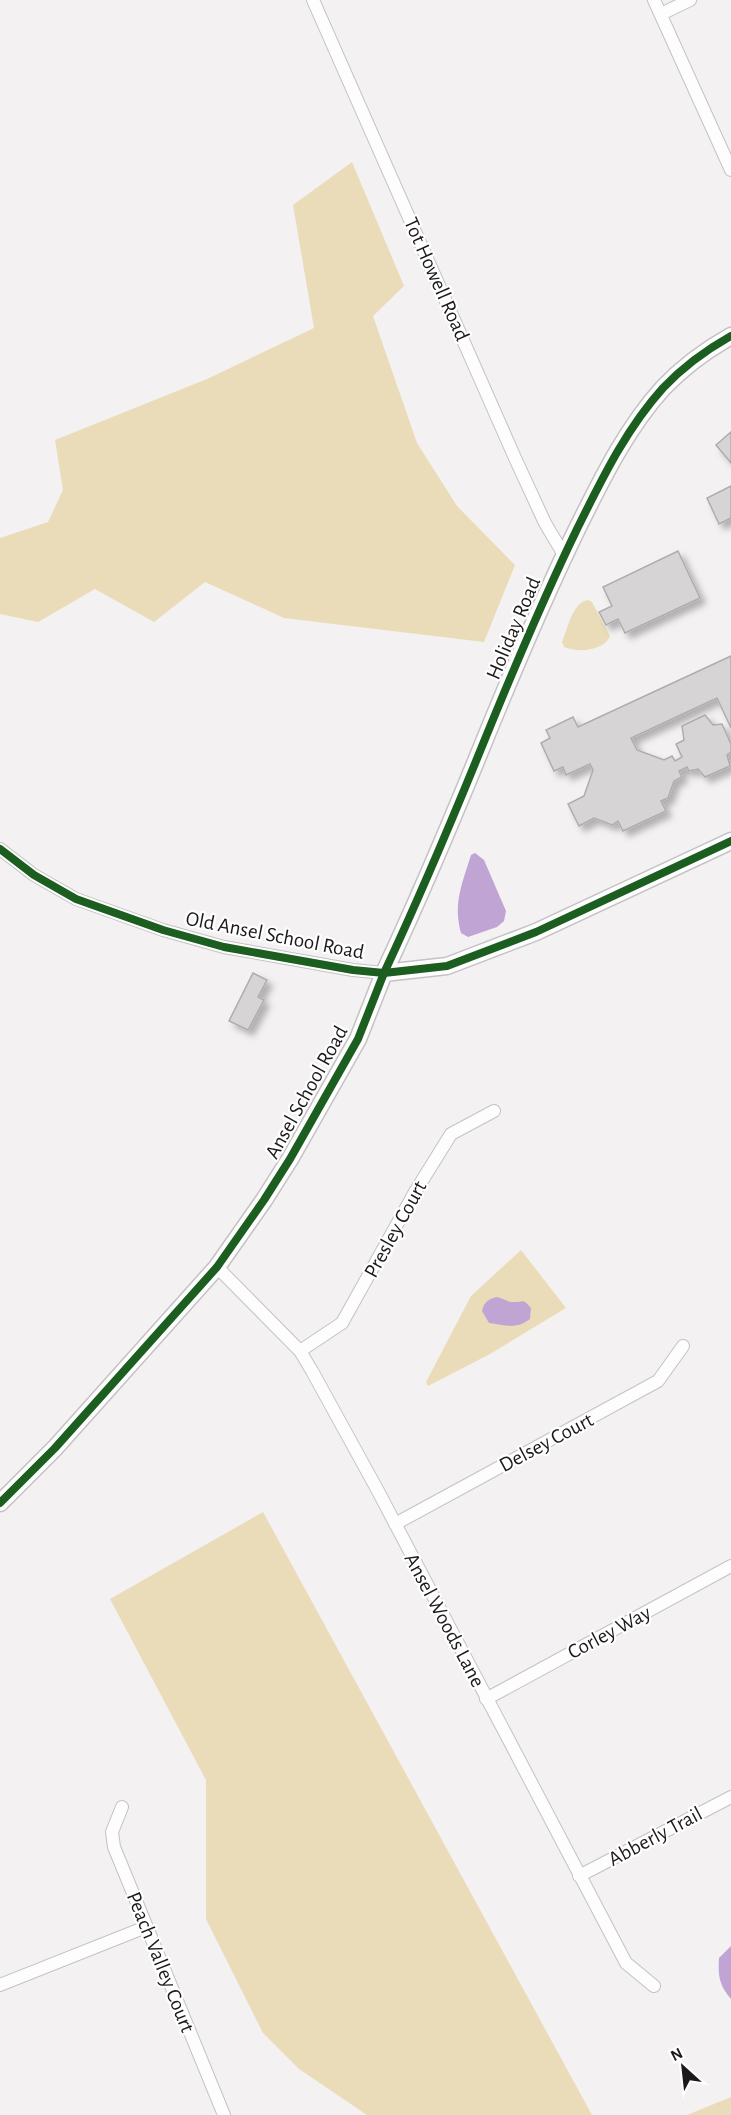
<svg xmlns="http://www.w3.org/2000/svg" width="731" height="2115" viewBox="0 0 731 2115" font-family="'Alegreya Sans',sans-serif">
<defs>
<filter id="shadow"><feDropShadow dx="5.5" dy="5.5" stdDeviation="3" flood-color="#0004"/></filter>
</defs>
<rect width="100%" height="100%" fill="#f3f1f1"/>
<g fill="#ebdcb9">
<path d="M352 162 404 286 373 316 417 443 457 506 515 565 484 642 284 618 205 582 154 622 95 589 38 622 0 614V538L48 522 63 490 55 440 207 379 314 328 293 205Z"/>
<path d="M588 600 592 602 610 636C604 651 578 653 564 647L562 642C568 628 572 603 588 600Z"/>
<path d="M521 1250 566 1308 490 1354 428 1386 426 1382 471 1296Z"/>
<path d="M263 1512 592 2115H367L299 2069 263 2033 206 1919V1780L110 1599Z"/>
<path d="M731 2097V2115H687Z"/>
</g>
<g fill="#c0a5d4">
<path d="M475 853 484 860 506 911 504 921 497 927 468 937 461 933C453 903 462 884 471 855Z"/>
<path d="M497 1297C502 1298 508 1302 512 1302 523 1303 522 1297 531 1308L530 1319C516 1330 505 1325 489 1323L482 1311C484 1302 488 1299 497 1297Z"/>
<path d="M731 1946V1999C719 1985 718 1976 719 1958Z"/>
</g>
<g fill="#d6d4d5" stroke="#aeadad" stroke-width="1.5" filter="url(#shadow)">
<path d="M731 432V463L716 445Z"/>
<path d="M731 486V518L719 524 707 498Z"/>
<path d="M678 551 700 598 625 633 618 619 606 625 599 612 612 606 603 587Z"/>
<path d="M731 656V728L717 698 631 738 637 750 664 760 672 756 675 761 682 757 676 744 684 740 682 726 705 715 713 725 722 724 731 744V752L727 755 730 766 705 777 698 769 689 771 687 767 679 771 682 777 674 781 668 798 661 801 666 811 623 831 618 821 612 825 594 818 579 826 568 804 584 796 593 770 590 764 566 775 563 767 554 771 541 743 550 738 546 730 573 717 578 727Z"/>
<path d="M253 973 267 980 258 997 264 1000 248 1030 229 1021Z"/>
</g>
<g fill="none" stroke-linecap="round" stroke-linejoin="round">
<g stroke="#c4c2c2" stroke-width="14">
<g id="minor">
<path d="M313 0 515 458 545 523 564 555"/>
<path d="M654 0 731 170"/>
<path d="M661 14 690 0"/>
<path d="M0 849 34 875 76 899 163 930 224 947 353 970 384 973"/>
<path d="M217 1267 300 1351 312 1371 378 1491 626 1963 654 1986"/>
<path d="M300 1351 342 1323 415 1192 451 1134 494 1111"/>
<path d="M395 1524 658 1381 683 1346"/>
<path d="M486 1699 731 1566"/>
<path d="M122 1807 112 1832 114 1847 224 2115"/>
<path d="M579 1876 731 1797"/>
<path d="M0 1985 146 1927"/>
</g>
</g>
<g stroke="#c4c2c2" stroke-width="19">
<g id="tertiary">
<path d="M384 973C420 896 453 818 485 739 514 668 544 597 578 527 602 479 626 429 663 388 683 367 706 350 731 336"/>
<path d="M0 1503 55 1448 217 1267 264 1200 290 1159 358 1039 384 973 447 966 536 932 731 841"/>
</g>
</g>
<use href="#minor" stroke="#fdfdfd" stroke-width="12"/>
<use href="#tertiary" stroke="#fdfdfd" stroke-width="16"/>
<g stroke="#fffefe" stroke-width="11">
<g id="cycleway">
<path d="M0 849 34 875 76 899 163 930 224 947 353 970 384 973C420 896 453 818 485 739 514 668 544 597 578 527 602 479 626 429 663 388 683 367 706 350 731 336"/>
<path d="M0 1503 55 1448 217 1267 264 1200 290 1159 358 1039 384 973 447 966 536 932 731 841"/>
</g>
</g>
<use href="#cycleway" stroke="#1b5e20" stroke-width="8"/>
</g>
<g text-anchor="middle" stroke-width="4.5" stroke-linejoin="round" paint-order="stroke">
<g font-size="21" fill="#1b1919" stroke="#fffefe">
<text transform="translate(437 279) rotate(66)" y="7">Tot Howell Road</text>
<text transform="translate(513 628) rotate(-67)" y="7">Holiday Road</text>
<text transform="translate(275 935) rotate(11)" y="7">Old Ansel School Road</text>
<text transform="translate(306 1092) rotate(-61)" y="7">Ansel School Road</text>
<text transform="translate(395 1229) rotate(-61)" y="7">Presley Court</text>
<text transform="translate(546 1442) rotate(-28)" y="7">Delsey Court</text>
<text transform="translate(445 1620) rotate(62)" y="7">Ansel Woods Lane</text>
<text transform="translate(609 1632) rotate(-28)" y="7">Corley Way</text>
<text transform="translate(655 1836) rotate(-28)" y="7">Abberly Trail</text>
<text transform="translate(161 1962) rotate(68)" y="7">Peach Valley Court</text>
</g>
</g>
<g transform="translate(683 2067) rotate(333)" stroke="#fffefe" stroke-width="4.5" paint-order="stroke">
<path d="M0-4.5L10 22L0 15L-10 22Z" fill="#1b1919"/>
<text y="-9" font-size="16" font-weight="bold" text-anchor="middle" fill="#1b1919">N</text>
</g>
</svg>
